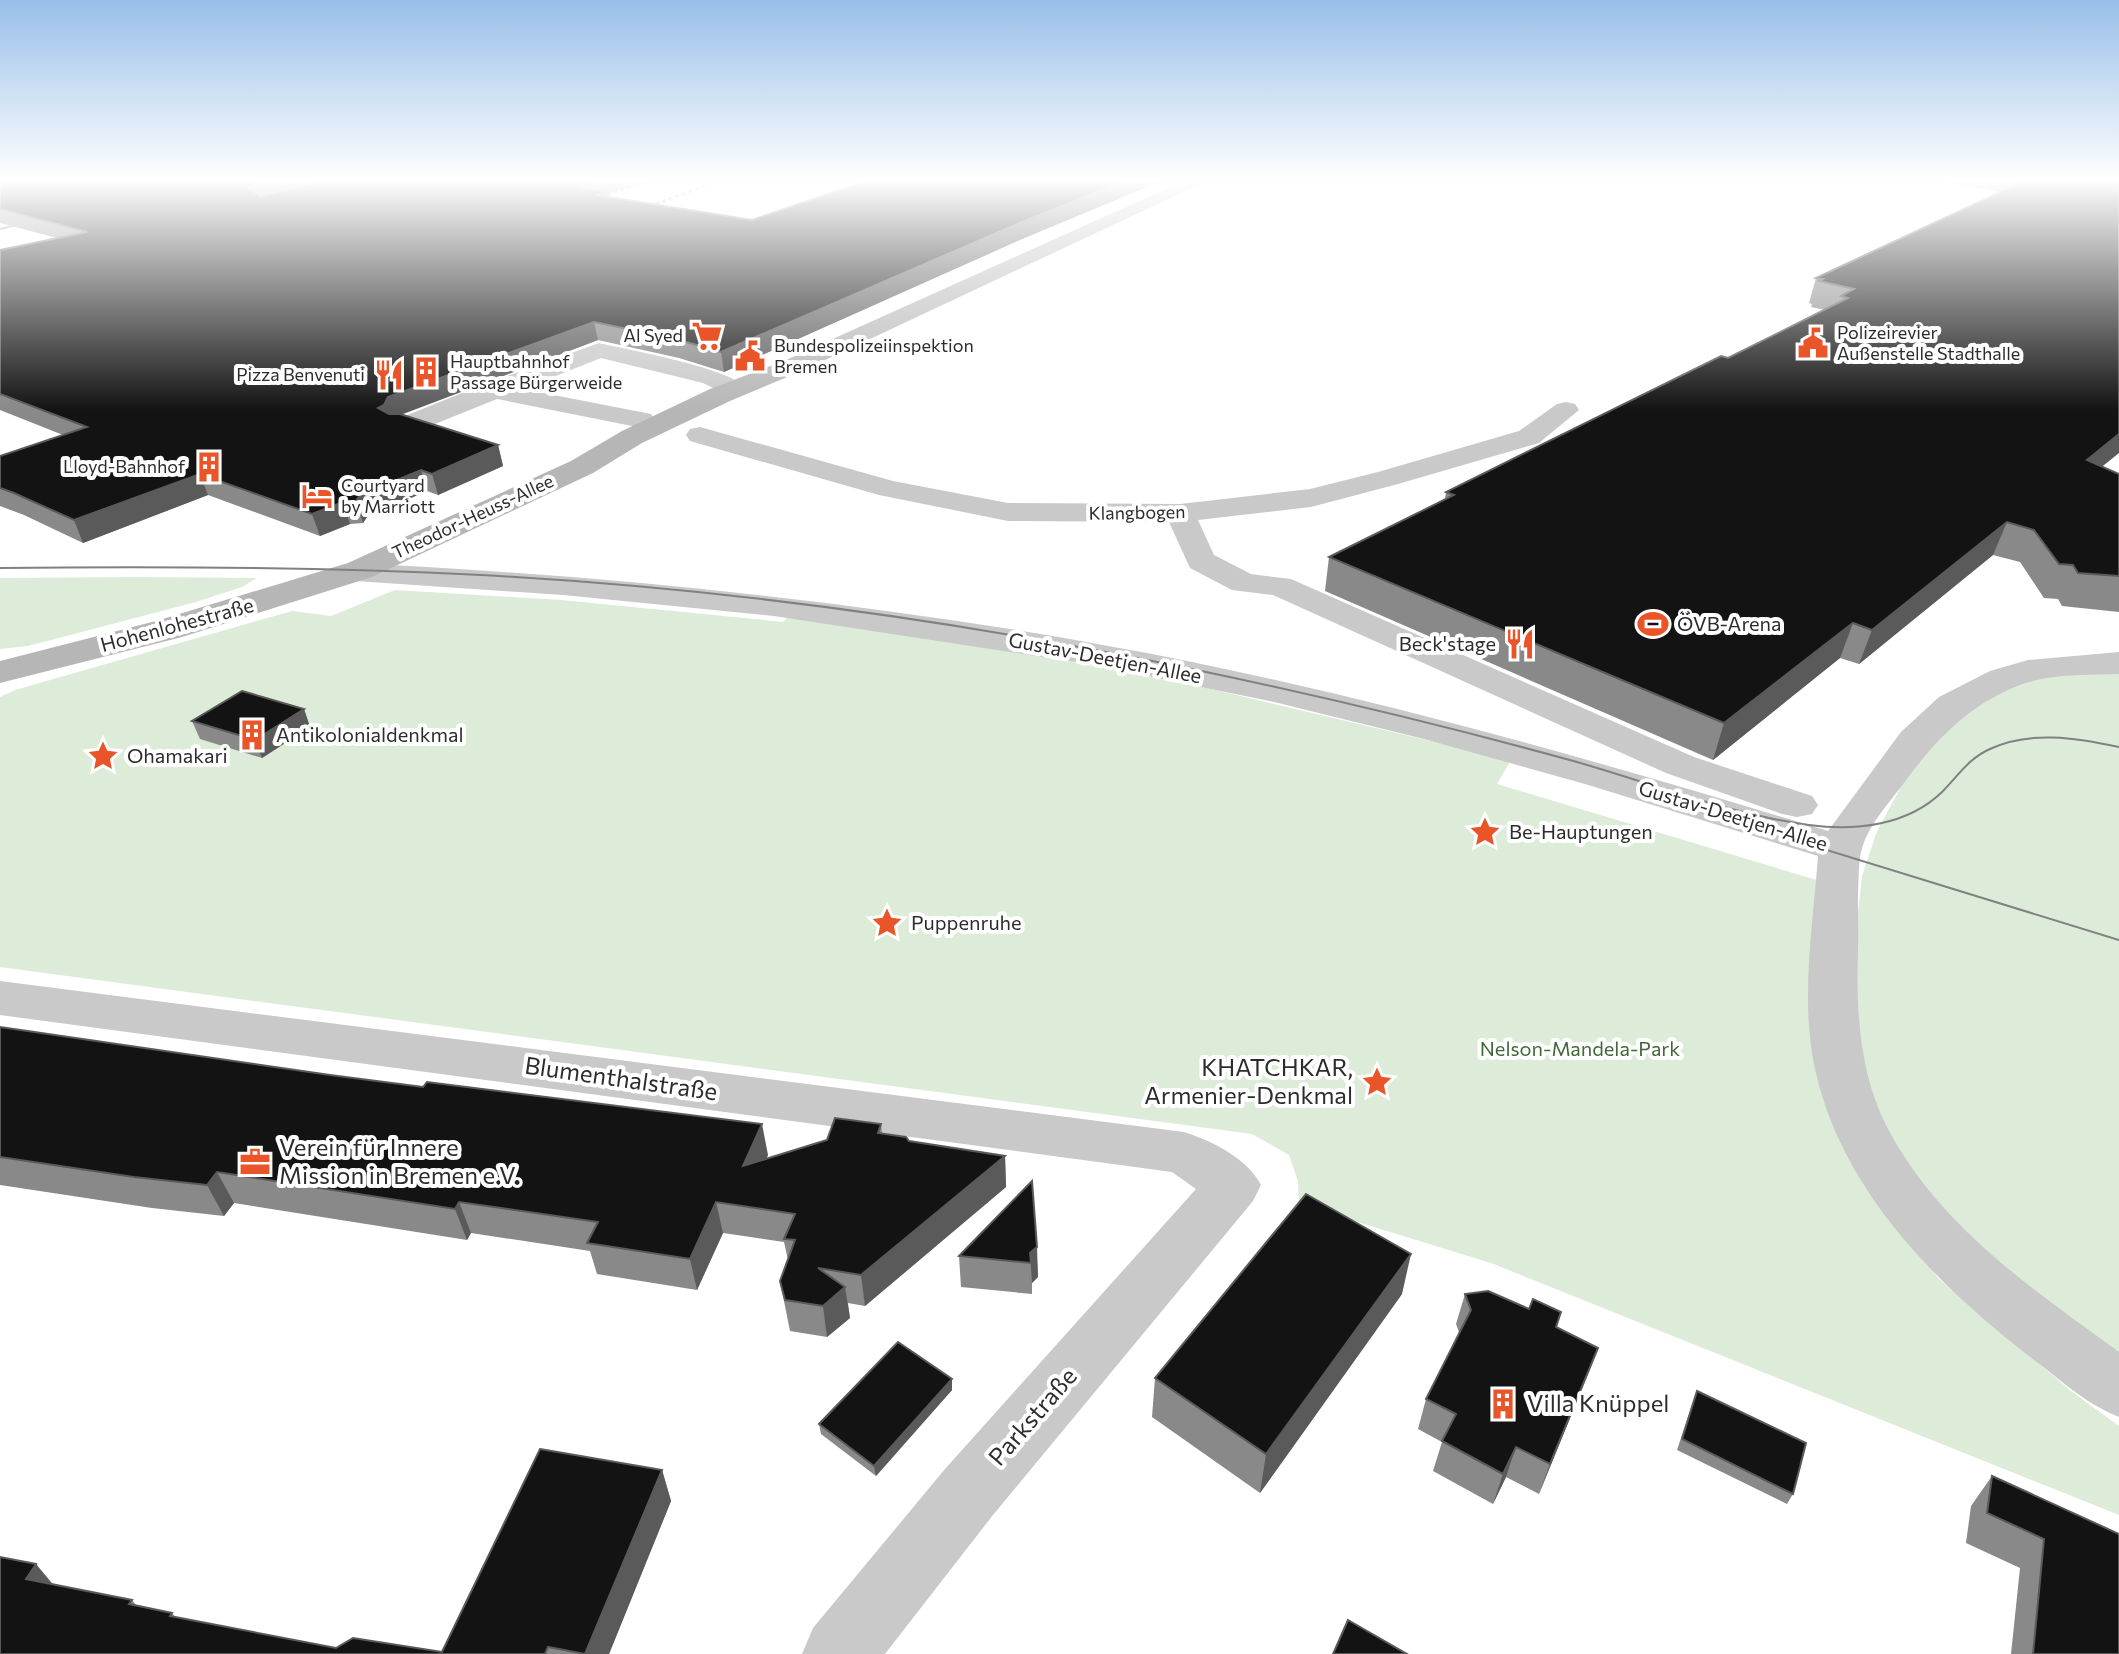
<svg xmlns="http://www.w3.org/2000/svg" width="2119" height="1654" viewBox="0 0 2119 1654" font-family="Commissioner,sans-serif">
<rect width="100%" height="100%" fill="#fff"/>
<g fill="#ddebd9">
<path d="M139 577 257 578 242 587 196 602 28 646 0 649V578Z"/>
<path d="M395 590 561 600 783 622 789 616 970 642 1207 688 1511 760 1497 784 1820 881 1869 1177 1938 1278 2071 1391 2119 1426V1515L1491 1263 1299 1204 1298 1181 1289 1155 1252 1134 0 967V697L15 690 292 611 331 616Z"/>
<path d="M2119 669V1364L1956 1233 1876 1123 1849 1002 1862 876 1877 831 1908 774 1956 721 1994 695 2044 677Z"/>
</g>
<g fill="none" stroke-linecap="round" stroke-linejoin="round">
<g fill="#c9c9c9" fill-rule="evenodd">
<path d="M599 343C628 350 732 368 747 389L743 394H725L703 383 601 358 523 389 651 414 655 420 651 426 642 428 497 399 415 432H395L392 426 395 420 482 385Z"/>
<path d="M1566 402 1575 404 1579 410 1539 443 1398 484 1311 507 1198 520 1214 555 1251 574 1291 579 1694 757 1812 796 1818 805 1812 814 1797 817 1782 814 1666 773 1273 595 1232 590 1190 568 1169 522 1008 521 879 495 690 441 686 435 690 429 700 427 893 481 1008 503 1180 504 1310 489 1378 472 1519 431 1557 404Z"/>
<path d="M352 563C634 577 915 606 1192 662 1407 706 1618 767 1828 831L1901 732 1939 697 1990 671 2028 660 2119 652V674C2094 675 2065 674 2041 679 1978 694 1937 737 1901 787 1887 805 1869 825 1862 848 1856 868 1859 925 1858 950 1856 1009 1859 1073 1887 1127 1937 1224 2033 1290 2119 1352V1417C2088 1405 2064 1383 2038 1363 1941 1289 1842 1193 1815 1069 1800 1000 1813 925 1818 856L1585 784 1424 739 1274 702 1088 664 774 616 563 595 341 580 336 573 341 566Z"/>
<path d="M0 981 1184 1132C1212 1141 1247 1158 1261 1185L1253 1201 993 1515 885 1654H802L813 1628 945 1469 1196 1189 1172 1172 0 1015Z"/>
</g>
<path fill="#b6b6b6" fill-rule="evenodd" d="M1188 179H1211L804 370 730 401 642 443 593 473 372 577 182 637 0 683V661L156 621 348 563 571 461 622 431 710 389 786 360Z"/>
<g stroke="#818181" stroke-width="2">
<path d="M0 229 35 220"/>
<path d="M0 568C160 566 320 567 481 575 724 588 967 622 1206 672 1330 698 1454 728 1577 762 1654 784 1729 814 1809 825 1855 831 1907 826 1942 792 1958 776 1969 758 1990 749 2030 730 2077 738 2119 747"/>
<path d="M1661 799 2119 940"/>
</g>
<g stroke="#818181" stroke-width="3" stroke-dasharray="4 3" stroke-linecap="butt">
<path d="M587 201 655 179"/>
<path d="M636 212 721 179"/>
</g>
</g>
<g fill="#898989">
<path d="M0 179H651L609 193V197L752 220 871 179H1166L1022 239 724 372 679 358 598 340 401 415 498 445 503 466 438 495 427 491 367 517 363 523 350 524 320 536 208 495 83 543 24 515 0 506V456L63 435 0 410V250L57 238 0 223Z"/>
<path d="M1928 179H2119L2102 467 2119 474V612L2062 606 2058 599 2044 598 2020 562 1993 555 1859 664 1840 658 1713 760 1325 591 1329 557 1445 499 1446 492 1728 358 1825 310 1811 307 1812 304 1809 303 1816 278 2000 192Z"/>
<path d="M304 709 310 727 262 758 200 739 192 721Z"/>
<path d="M0 1027 768 1155 766 1159 881 1124 882 1133 909 1141 1005 1156 1006 1187 865 1306 848 1303 850 1318 827 1337 790 1331 780 1281 788 1260 784 1242 723 1233 697 1290 597 1274 590 1251 471 1233 467 1240 234 1203 224 1216 152 1208 0 1185Z"/>
<path d="M1032 1181 1038 1277 1032 1283V1294L961 1287 959 1256Z"/>
<path d="M1402 1294 1260 1493 1152 1417 1155 1378Z"/>
<path d="M1465 1294 1556 1328 1598 1348 1539 1494 1506 1477 1493 1504 1433 1471 1442 1442 1418 1429 1426 1399 1459 1332 1456 1324Z"/>
<path d="M952 1379V1390L876 1476 821 1434 819 1424Z"/>
<path d="M1697 1391 1793 1494 1787 1504 1677 1450 1693 1402Z"/>
<path d="M662 1470 671 1501 609 1654H0L52 1584 132 1600 136 1605 172 1613 175 1617 336 1648 442 1652Z"/>
<path d="M1992 1476 2119 1534V1654H2011L2020 1568 1966 1543 1971 1506Z"/>
</g>
<g fill="#5a5a5a">
<path d="M264 179H330L258 196 249 188 254 181Z"/>
<path d="M605 179H651L609 193 611 206 581 187Z"/>
<path d="M1130 179H1166L1022 239 724 372 721 352 1022 222Z"/>
<path d="M594 322 598 340 394 417 378 408 388 397Z"/>
<path d="M2119 434V453L2073 490 2087 460Z"/>
<path d="M498 445 503 466 438 495 432 474Z"/>
<path d="M421 470 427 491 367 517 363 523 356 501 360 495Z"/>
<path d="M200 474 208 495 83 543 74 520Z"/>
<path d="M343 502 350 524 320 536 312 514Z"/>
<path d="M2007 522 1993 555 1859 664 1872 630Z"/>
<path d="M1853 623 1840 658 1713 760 1724 723Z"/>
<path d="M304 709 310 727 262 758 255 740Z"/>
<path d="M762 1124 768 1155 749 1197 743 1166Z"/>
<path d="M1005 1156 1006 1187 865 1306 861 1275Z"/>
<path d="M217 1172 234 1203 224 1216 207 1185Z"/>
<path d="M459 1202 471 1233 467 1240 455 1209Z"/>
<path d="M716 1202 723 1233 697 1290 690 1259Z"/>
<path d="M1037 1247 1038 1277 1032 1283 1030 1253Z"/>
<path d="M1411 1254 1402 1294 1260 1493 1266 1454Z"/>
<path d="M845 1287 850 1318 827 1337 823 1306Z"/>
<path d="M1598 1348 1586 1379 1539 1494 1550 1464Z"/>
<path d="M952 1379V1390L876 1476 874 1466Z"/>
<path d="M1516 1447 1506 1477 1493 1504 1503 1474Z"/>
<path d="M662 1470 671 1501 609 1654H585Z"/>
<path d="M36 1564 61 1594 26 1579Z"/>
</g>
<g fill="#131313" stroke="#5a5a5a" stroke-width="2">
<path d="M0 179H264L254 181 249 188 260 196 332 179H605L581 187 608 191 596 195 752 220 871 179H1130L1022 222 721 352 676 339 594 322 388 397 384 405 378 408 389 414H400L498 445 432 474 421 470 360 495 356 501 343 502 312 514 200 474 74 520 14 493 0 488V456L87 427 0 394V250L87 232 0 209Z"/>
<path d="M2028 179H2119V434L2087 460 2119 474V576L2078 573 2073 565 2059 564 2034 530 2007 522 1872 630 1853 623 1724 723 1329 557 1454 495 1446 492 1721 356 1728 358 1848 298 1841 296 1854 289 1819 281 1823 279 1816 278Z"/>
<path d="M242 691 304 709 255 740 192 721Z"/>
<path d="M0 1027 330 1075 423 1087 427 1082 762 1124 743 1166 827 1140 835 1118 881 1124 878 1133 906 1137 909 1141 1005 1156 861 1275 818 1268 845 1287 823 1306 785 1300 780 1281 795 1240 784 1239 795 1214 716 1202 690 1259 587 1243 598 1222 459 1202 455 1209 217 1172 207 1185 134 1177 0 1157Z"/>
<path d="M1032 1181 1037 1247 1030 1253 1031 1263 959 1256Z"/>
<path d="M1306 1194 1411 1254 1266 1454 1155 1378Z"/>
<path d="M1488 1291 1529 1309 1533 1299 1561 1312 1556 1327 1598 1348 1550 1464 1516 1447 1503 1474 1442 1441 1456 1414 1426 1399 1471 1310 1465 1294Z"/>
<path d="M898 1342 952 1379 874 1466 819 1424Z"/>
<path d="M1697 1391 1806 1443 1793 1494 1682 1439Z"/>
<path d="M540 1449 662 1470 585 1654 548 1647 545 1654H0V1557L36 1564 26 1579 132 1600 129 1604 172 1613 170 1616 336 1648 353 1638 442 1652Z"/>
<path d="M1992 1476 2119 1534V1654H2033L2044 1539 1987 1513Z"/>
<path d="M1348 1620 1407 1654H1333Z"/>
</g>
<linearGradient id="sky" x2="0" y2="1"><stop stop-color="#99bfe9"/><stop offset="0.44" stop-color="#fff"/><stop offset="1" stop-color="#fff" stop-opacity="0"/></linearGradient>
<rect width="2119" height="410" fill="url(#sky)"/>
<defs>
<g id="supermarket-bare" transform="scale(2.4)"><path d="M-6-5.5h2.5l.6 2H6L4.5 2H-2.5L-4.4-4H-6ZM-1.5 3.2a1.3 1.3 0 1 0 .1 0ZM3 3.2a1.3 1.3 0 1 0 .1 0Z" fill="#e95429" stroke="#fff" stroke-width="2.5" paint-order="stroke"/></g>
<g id="civic-bare" transform="scale(2.4)"><path d="M-.6-6.5H3V-4.5H.6V-3L4-1V1h2V6H-6V1h2V-1L-.6-3ZM-1.2 2.5V6h2.4V2.5Z" fill="#e95429" stroke="#fff" stroke-width="2.5" paint-order="stroke"/></g>
<g id="building-bare" transform="scale(2.4)"><path d="M-4-6H4V6H1V3H-1V6H-4ZM-2.5-4.3h1.7v1.8h-1.7ZM.8-4.3h1.7v1.8H.8ZM-2.5-1h1.7V.8h-1.7ZM.8-1h1.7V.8H.8Z" fill="#e95429" stroke="#fff" stroke-width="2.5" paint-order="stroke"/></g>
<g id="restaurant-bare" transform="scale(2.4)"><path d="M-5-6h1v4h1v-4h1v4h1v-4h1v5L-1.5 .5V6h-2V.5L-5-1ZM5-6V6H3V1.5H1.5Q1.5-4 5-6Z" fill="#e95429" stroke="#fff" stroke-width="2.5" paint-order="stroke"/></g>
<g id="hotel-bare" transform="scale(2.4)"><path d="M-6-4.5h1.5V1H6V5H4.5V3h-9V5H-6ZM-4 0a1.8 1.8 0 1 1 3.6 0ZM.5 0V-2.5h3Q6-2.5 6 0Z" fill="#e95429" stroke="#fff" stroke-width="2.5" paint-order="stroke"/></g>
<g id="stadium-bare" transform="scale(2.4)"><path d="M0-5a6.5 5 0 1 0 0 10a6.5 5 0 1 0 0-10ZM-3.5-1.8h7v3.6h-7Z" fill="#e95429" stroke="#fff" stroke-width="2.5" paint-order="stroke"/></g>
<g id="sight-bare" transform="scale(2.4)"><path d="M0-6L1.8-2.2L6-1.7L2.9 1.2L3.7 5.4L0 3.3L-3.7 5.4L-2.9 1.2L-6-1.7L-1.8-2.2Z" fill="#e95429" stroke="#fff" stroke-width="2.5" paint-order="stroke"/></g>
<g id="office-bare" transform="scale(2.4)"><path d="M-6-3h4V-5.5h4V-3h4V5H-6ZM-1-4.5V-3h2v-1.5ZM-6 0V1H6V0Z" fill="#e95429" stroke="#fff" stroke-width="2.5" paint-order="stroke"/></g>
</defs>
<g fill-rule="evenodd">
<use href="#supermarket-bare" x="707" y="336"/>
<use href="#civic-bare" x="1813" y="343"/>
<use href="#civic-bare" x="750" y="356"/>
<use href="#building-bare" x="426" y="372"/>
<use href="#restaurant-bare" x="389" y="375"/>
<use href="#building-bare" x="209" y="467"/>
<use href="#hotel-bare" x="317" y="496"/>
<use href="#stadium-bare" x="1653" y="624"/>
<use href="#restaurant-bare" x="1520" y="644"/>
<use href="#building-bare" x="252" y="735"/>
<use href="#sight-bare" x="103" y="756"/>
<use href="#sight-bare" x="1485" y="832"/>
<use href="#sight-bare" x="887" y="923"/>
<use href="#sight-bare" x="1377" y="1082"/>
<use href="#office-bare" x="255" y="1162"/>
<use href="#building-bare" x="1503" y="1404"/>
</g>
<g text-anchor="middle" stroke-width="8" stroke-linejoin="round" paint-order="stroke">
<g font-size="18" fill="#2c2c2c" stroke="#fff" text-anchor="start">
<text x="1837" y="339">Polizeirevier<tspan x="1837" dy="21">Außenstelle Stadthalle</tspan></text>
<text x="683" y="342" text-anchor="end">Al Syed</text>
<text x="774" y="352">Bundespolizeiinspektion<tspan x="774" dy="21">Bremen</tspan></text>
<text x="450" y="368">Hauptbahnhof<tspan x="450" dy="21">Passage Bürgerweide</tspan></text>
<text x="365" y="381" text-anchor="end">Pizza Benvenuti</text>
<text x="185" y="473" text-anchor="end">Lloyd-Bahnhof</text>
<text x="341" y="492">Courtyard<tspan x="341" dy="21">by Marriott</tspan></text>
</g>
<g font-size="18" fill="#2c2c2c" stroke="#fff">
<text transform="translate(1137 513) rotate(-1)" y="6">Klangbogen</text>
<text transform="translate(473 517) rotate(-25)" y="6">Theodor-Heuss-Allee</text>
</g>
<g font-size="20" fill="#2c2c2c" stroke="#fff" text-anchor="start">
<text x="1677" y="631">ÖVB-Arena</text>
<text x="1496" y="651" text-anchor="end">Beck'stage</text>
<text x="276" y="742">Antikolonialdenkmal</text>
<text x="127" y="763">Ohamakari</text>
<text x="1509" y="839">Be-Hauptungen</text>
<text x="911" y="930">Puppenruhe</text>
</g>
<g font-size="20" fill="#2c2c2c" stroke="#fff">
<text transform="translate(177 625) rotate(-15)" y="7">Hohenlohestraße</text>
<text transform="translate(1105 658) rotate(11)" y="7">Gustav-Deetjen-Allee</text>
<text transform="translate(1733 816) rotate(17)" y="7">Gustav-Deetjen-Allee</text>
</g>
<g font-size="20" fill="#416839" stroke="#fff">
<text x="1580" y="1056">Nelson-Mandela-Park</text>
</g>
<g font-size="24" fill="#2c2c2c" stroke="#fff" text-anchor="start">
<text x="1353" y="1076" text-anchor="end">KHATCHKAR,<tspan x="1353" dy="28">Armenier-Denkmal</tspan></text>
<text x="279" y="1156">Verein für Innere<tspan x="279" dy="28">Mission in Bremen e.V.</tspan></text>
<text x="1527" y="1412">Villa Knüppel</text>
</g>
<g font-size="24" fill="#2c2c2c" stroke="#fff">
<text transform="translate(621 1079) rotate(8)" y="8">Blumenthalstraße</text>
<text transform="translate(1033 1417) rotate(-49)" y="8">Parkstraße</text>
</g>
</g>
</svg>
